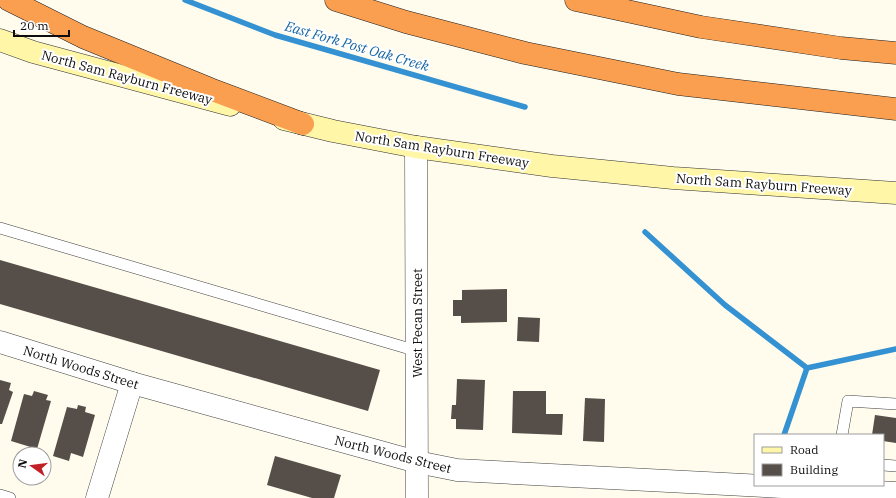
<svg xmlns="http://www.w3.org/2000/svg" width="896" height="498" viewBox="0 0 896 498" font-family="'IBM Plex Serif',serif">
<rect width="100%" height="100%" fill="#fffced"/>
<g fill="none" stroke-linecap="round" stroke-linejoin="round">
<g stroke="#3492d2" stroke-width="5.5">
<path d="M185 0 275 35 525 107"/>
<path d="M645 232 725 305 807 368"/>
<path d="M784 435 807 368 896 349"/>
</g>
</g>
<g fill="#564e49">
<path d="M0 260 380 370 368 411 0 304Z"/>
<path d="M507 289V322L461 323V316H453V300H462V290Z"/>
<path d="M518 317 540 318 539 342 517 341Z"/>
<path d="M457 379 485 380 483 430 456 429V419H451L452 405H456Z"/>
<path d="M0 380 11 383 9 390 13 392 2 424H0Z"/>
<path d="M34 391 48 395 46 400 51 401 37 449 11 441 24 394 32 396Z"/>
<path d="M513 391H546V414H563L562 435 512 433Z"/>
<path d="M585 398 605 399 604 442 583 441Z"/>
<path d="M78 405 86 407 85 412 95 415 83 457 71 453 69 461 53 456 67 407 77 409Z"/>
<path d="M875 415 896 418V443L883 441V435H872Z"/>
<path d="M275 456 341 475 334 498H312L267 485Z"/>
</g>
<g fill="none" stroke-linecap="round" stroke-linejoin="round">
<g stroke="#404040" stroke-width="12">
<g id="service">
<path d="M0 228 417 351"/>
<path d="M842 435 848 401 896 404"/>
<path d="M883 465 896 466"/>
<path d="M0 495 10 498"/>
</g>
</g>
<g stroke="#404040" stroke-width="23">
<g id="minor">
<path d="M416 147 417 498"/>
<path d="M0 342 132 383 417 462 457 470 896 493"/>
<path d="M97 498 132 383"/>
</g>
</g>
<g stroke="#2f2f2f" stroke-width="23">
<g id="secondary">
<path d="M0 40 33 52 230 105"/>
<path d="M284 119 333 131 416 147 552 166 673 178 896 193"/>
</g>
</g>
<g stroke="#1e1e1e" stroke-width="23">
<g id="motorway">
<path d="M9 0 83 37 210 89 303 124"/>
<path d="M336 0 406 22 525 53 678 84 896 109"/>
<path d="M576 0 701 27 841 48 896 53"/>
</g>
</g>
<use href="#service" stroke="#fff" stroke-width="11"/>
<use href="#minor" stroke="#fff" stroke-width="22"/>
<use href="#secondary" stroke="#fff6a8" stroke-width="22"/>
<use href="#motorway" stroke="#fa9f50" stroke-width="22"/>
</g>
<g text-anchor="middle" stroke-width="4" stroke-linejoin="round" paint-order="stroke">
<g font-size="13" fill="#0d0d0d" stroke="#fff">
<text transform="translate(127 77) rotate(15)" y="5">North Sam Rayburn Freeway</text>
<text transform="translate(442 149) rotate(9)" y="5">North Sam Rayburn Freeway</text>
<text transform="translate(764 184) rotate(4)" y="5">North Sam Rayburn Freeway</text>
<text transform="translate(417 323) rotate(-90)" y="5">West Pecan Street</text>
<text transform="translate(81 367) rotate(17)" y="5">North Woods Street</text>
<text transform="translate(393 454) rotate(14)" y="5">North Woods Street</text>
</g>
<g font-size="14" font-style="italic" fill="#1263a3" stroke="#fff">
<text transform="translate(357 46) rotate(16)" y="5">East Fork Post Oak Creek</text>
</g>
</g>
<rect x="754" y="434" width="130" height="52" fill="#ffffff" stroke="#9e9e9e"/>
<rect x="762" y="447" width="20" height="6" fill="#fff6a8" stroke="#9e9e9e"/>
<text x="790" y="454" font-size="12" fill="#0d0d0d">Road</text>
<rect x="762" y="464" width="20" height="12" fill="#564e49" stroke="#9e9e9e"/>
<text x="790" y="474" font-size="12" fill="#0d0d0d">Building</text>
<g transform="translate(32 466) rotate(284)"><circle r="19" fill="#ffffff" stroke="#9e9e9e"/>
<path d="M0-3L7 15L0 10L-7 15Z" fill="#c22027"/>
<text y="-6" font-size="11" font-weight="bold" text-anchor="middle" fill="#0d0d0d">N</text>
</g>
<path d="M14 30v6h55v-6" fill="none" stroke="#0d0d0d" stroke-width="2"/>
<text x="20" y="30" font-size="12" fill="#0d0d0d" stroke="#ffffff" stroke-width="3" paint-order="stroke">20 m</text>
</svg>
